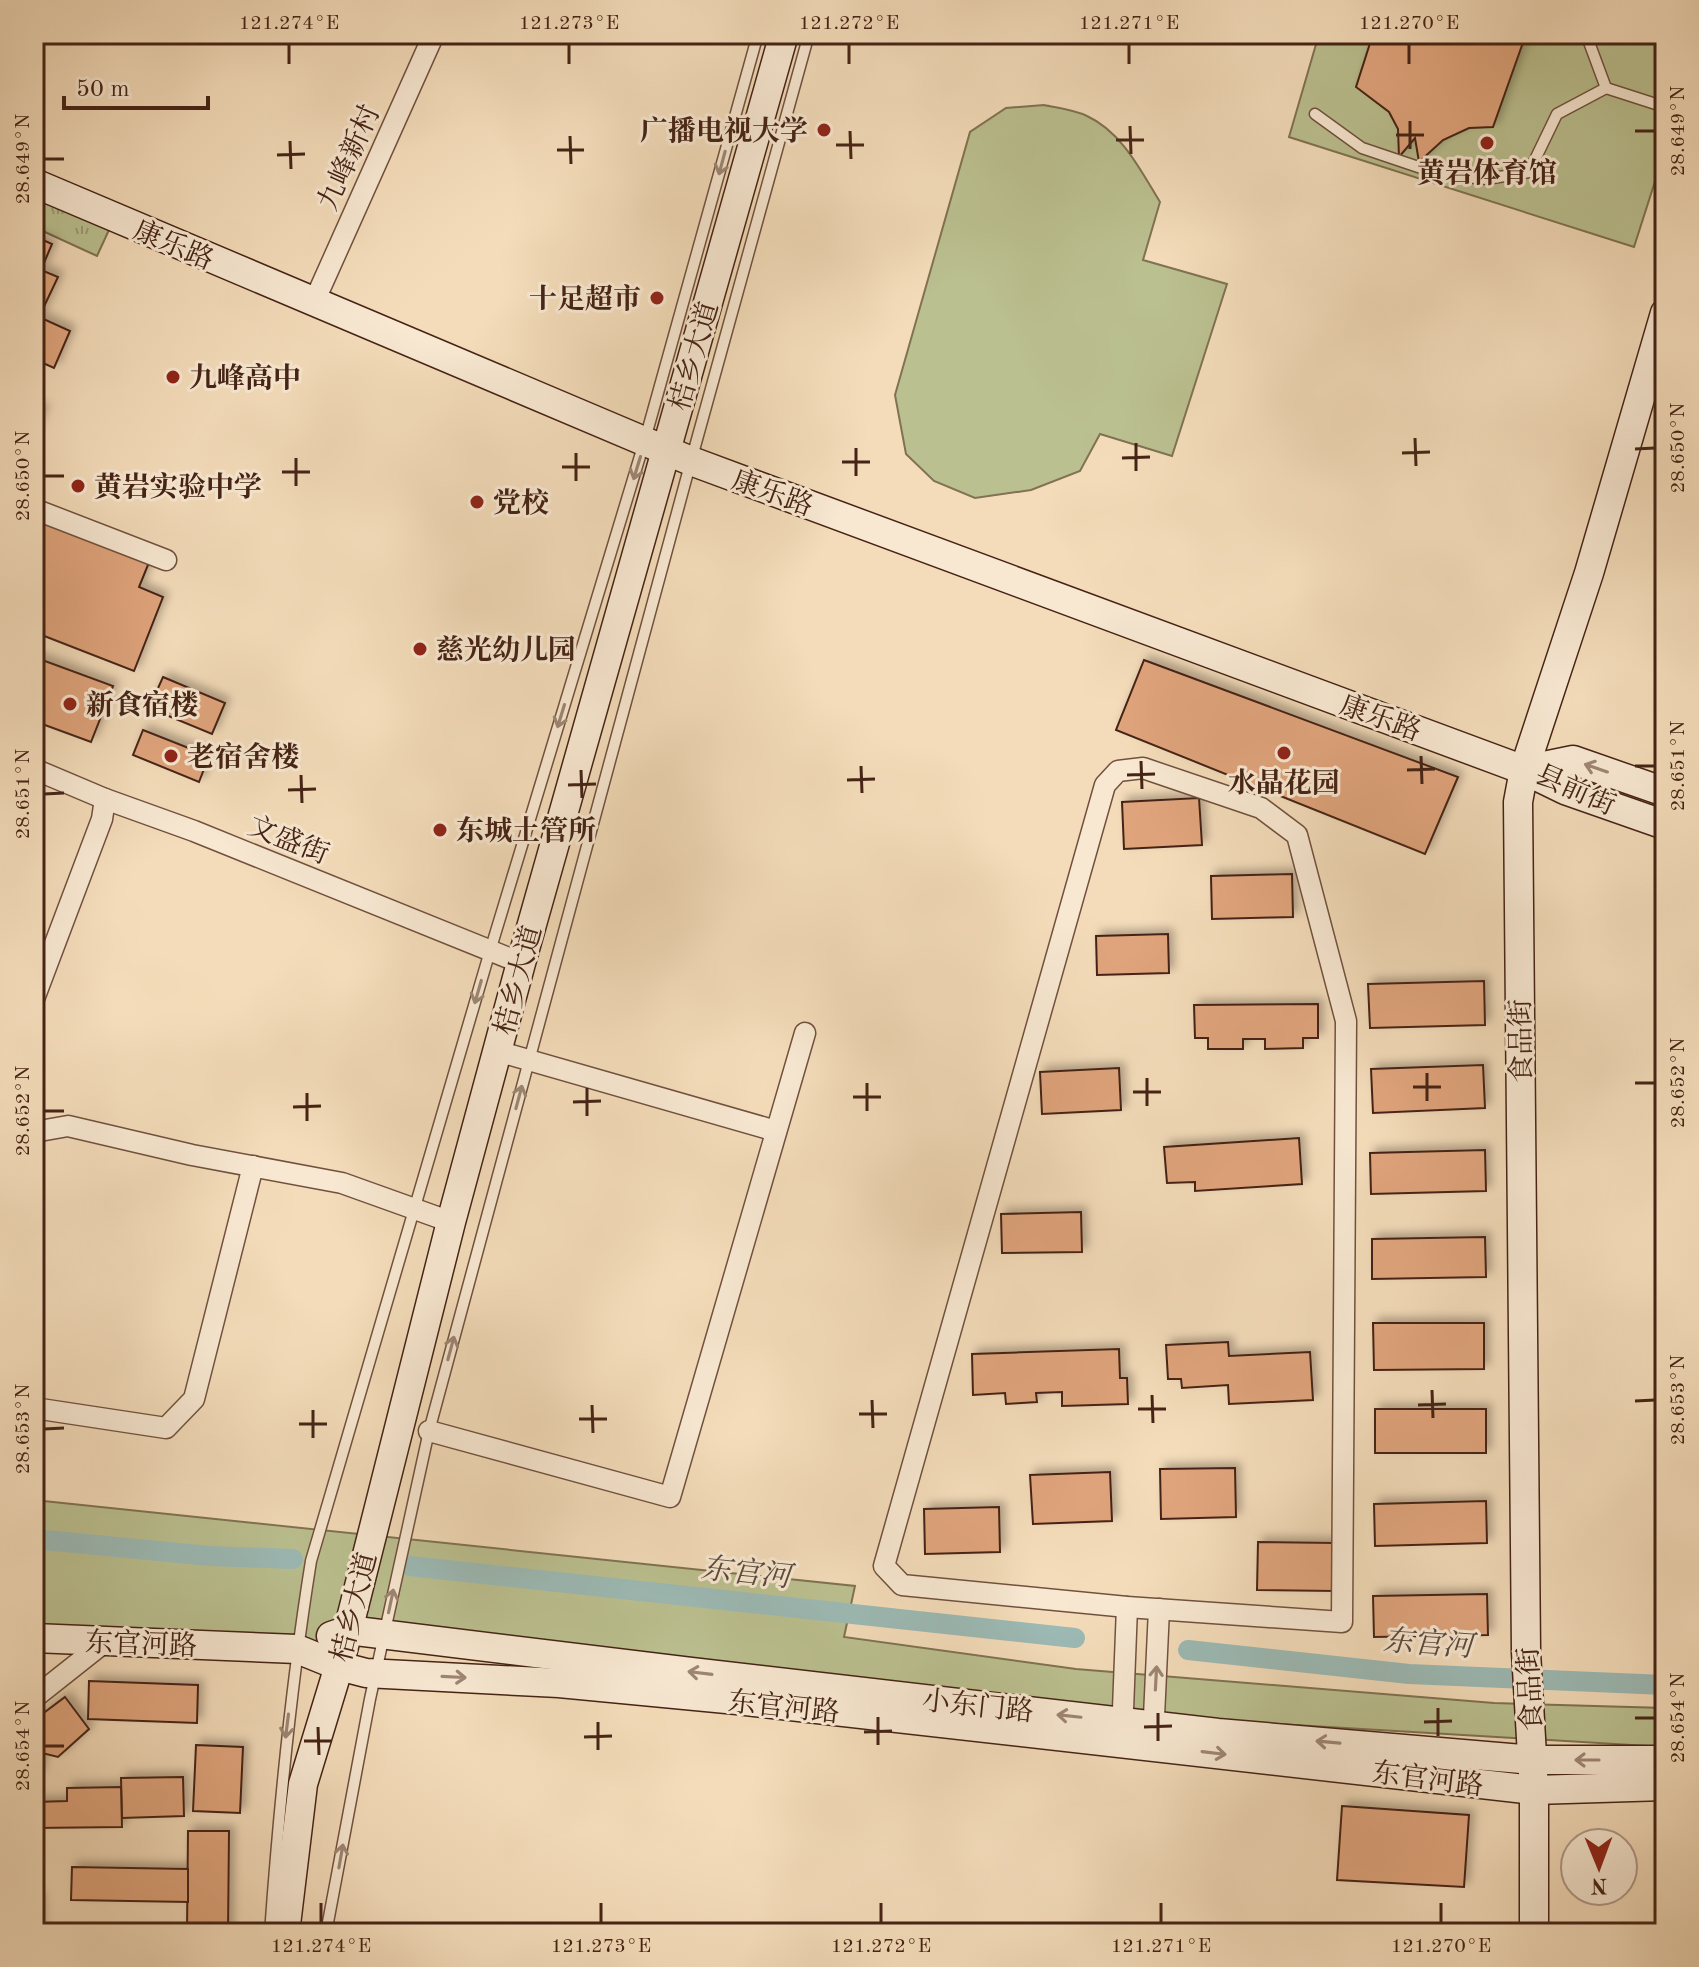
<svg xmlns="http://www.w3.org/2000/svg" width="1699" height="1967" viewBox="0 0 1699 1967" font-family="'Old Standard TT','Noto Serif SC',serif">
<defs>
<pattern id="grass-tufts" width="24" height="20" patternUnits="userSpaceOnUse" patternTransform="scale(2)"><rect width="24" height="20" fill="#bbc090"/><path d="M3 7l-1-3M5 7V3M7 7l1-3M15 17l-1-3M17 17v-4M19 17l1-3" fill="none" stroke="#9a9c74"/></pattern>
<filter id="shadow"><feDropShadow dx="5" dy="-5" stdDeviation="4" flood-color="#0004"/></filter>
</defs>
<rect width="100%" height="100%" fill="#f4dcba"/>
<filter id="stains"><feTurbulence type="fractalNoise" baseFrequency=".0025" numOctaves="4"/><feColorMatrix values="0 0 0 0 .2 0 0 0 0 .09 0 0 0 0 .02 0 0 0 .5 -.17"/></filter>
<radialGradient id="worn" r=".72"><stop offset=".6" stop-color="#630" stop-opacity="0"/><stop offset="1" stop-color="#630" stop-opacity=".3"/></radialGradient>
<path fill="url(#grass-tufts)" stroke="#807252" stroke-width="2" d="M34 183 114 219 97 256 34 227Z"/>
<g fill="#bbc090" stroke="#807252" stroke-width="2">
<path d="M1319 34H1665V150L1634 247 1289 137Z"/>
<path d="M1044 105C1058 108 1075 110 1087 116 1122 132 1141 171 1160 202L1143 260 1227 284 1172 456 1100 434 1080 471 1031 490 975 498 934 481 906 454 895 395 970 132 1006 108Z"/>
<path d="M34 1500 855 1586 844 1637 1076 1669 1494 1703 1665 1708V1747L1180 1718 407 1630 297 1649 34 1638Z"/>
</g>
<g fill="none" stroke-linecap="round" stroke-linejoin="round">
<g stroke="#9cbab5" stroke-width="20">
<path d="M34 1539 210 1556 293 1559"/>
<path d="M410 1566 1075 1638"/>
<path d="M1188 1650 1409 1674 1665 1685"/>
</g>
</g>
<g fill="#e0a47c" stroke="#452315" stroke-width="2" filter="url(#shadow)">
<path d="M1373 34H1526L1493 127 1469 128 1443 140 1419 162 1415 138 1399 157 1398 129 1389 112 1356 87Z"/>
<path d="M34 236 52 244 41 270 58 277 39 317 70 331 54 368 34 359Z"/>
<path d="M34 406 43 410 34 432Z"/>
<path d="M34 515 150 560 139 587 163 597 134 671 34 632V570L42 552 34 549Z"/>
<path d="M34 657 113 686 91 742 34 721Z"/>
<path d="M1144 660 1458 777 1425 854 1116 730Z"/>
<path d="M163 677 225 703 212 734 149 708Z"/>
<path d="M143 730 209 756 199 782 133 755Z"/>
<path d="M1199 798 1202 845 1124 849 1122 802Z"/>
<path d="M1292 874 1293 917 1212 919 1211 876Z"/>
<path d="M1168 934 1169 973 1097 975 1096 936Z"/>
<path d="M1484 981 1485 1025 1370 1028 1368 984Z"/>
<path d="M1318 1004V1038H1303V1048L1265 1049V1039H1243V1049H1208V1038H1195L1194 1005Z"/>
<path d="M1483 1065 1485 1108 1373 1113 1371 1069Z"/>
<path d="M1119 1068 1121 1110 1042 1114 1040 1072Z"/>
<path d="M1299 1138 1302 1184 1195 1191V1182L1167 1183 1164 1147Z"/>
<path d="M1485 1150 1486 1191 1371 1194 1370 1153Z"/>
<path d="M1081 1212 1082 1252 1002 1253 1001 1214Z"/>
<path d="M1485 1237 1486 1277 1372 1279V1239Z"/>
<path d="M1373 1323H1484V1369L1374 1370Z"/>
<path d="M1228 1342 1229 1356 1310 1352 1313 1400 1229 1404 1228 1385 1182 1388 1181 1379H1168L1166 1345Z"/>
<path d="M1119 1349 1120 1378H1127L1128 1404 1062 1406V1392L1036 1393 1037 1402 1006 1404 1005 1393 973 1395 972 1354Z"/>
<rect x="1375" y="1409" width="111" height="44"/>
<path d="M1235 1468 1236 1517 1161 1519 1160 1469Z"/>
<path d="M1110 1472 1112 1521 1033 1524 1030 1475Z"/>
<path d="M1486 1501 1487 1543 1375 1546 1374 1504Z"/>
<path d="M999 1507 1000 1552 925 1554 924 1509Z"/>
<path d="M1258 1542 1335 1543V1591L1257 1590Z"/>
<path d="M1487 1594 1488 1635 1374 1637 1373 1596Z"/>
<path d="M89 1681 198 1685 197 1723 88 1719Z"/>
<path d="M65 1697 89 1729 58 1757 42 1753 40 1772 34 1776V1730H37V1718Z"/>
<path d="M196 1745 243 1747 240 1813 193 1811Z"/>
<path d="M183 1777 184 1816 122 1818 121 1778Z"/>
<path d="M121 1787 122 1827 34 1828V1802L67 1801V1788Z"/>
<path d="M1342 1806 1469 1815 1464 1887 1337 1880Z"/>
<path d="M188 1831H229L228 1933H187Z"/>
<path d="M72 1867 188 1869V1902L71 1900Z"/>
<path d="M34 1897H39L40 1933H34Z"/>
</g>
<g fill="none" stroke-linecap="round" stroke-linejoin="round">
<g stroke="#71513e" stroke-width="13">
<g id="lane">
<path d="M1586 34 1606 88 1665 107"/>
<path d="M1315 114 1362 148 1442 175 1487 179 1529 172 1557 114 1606 88"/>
<path d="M270 1933C279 1808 291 1685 311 1561L490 951 644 443 758 34"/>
<path d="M326 1933 370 1699 429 1431 691 461 809 34"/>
</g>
</g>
<g stroke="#71513e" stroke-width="23">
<g id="street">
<path d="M314 302 434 34"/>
<path d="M34 509 166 560"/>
<path d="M1143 768 1261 808 1297 835 1346 1021 1342 1622 1127 1607 902 1585 884 1566 1105 785 1118 771Z"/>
<path d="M34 769 105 799 194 831 521 963"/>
<path d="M34 999 102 819 105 799"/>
<path d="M497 1051 776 1131"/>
<path d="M34 1132 68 1126 192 1155 342 1183 451 1222"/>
<path d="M34 1408 166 1428 194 1399 253 1166"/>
<path d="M429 1431 670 1497 805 1033"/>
<path d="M34 1698 106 1641"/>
<path d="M1122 1735 1127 1607"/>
<path d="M1153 1738 1159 1609"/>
</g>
</g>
<g stroke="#452315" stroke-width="31">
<g id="secondary">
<path d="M34 183 691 461 1524 770 1565 790 1665 825"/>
<path d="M1524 770 1573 760 1665 792"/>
<path d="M331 1636 348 1630 691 1672 1218 1733 1533 1760H1665"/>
<path d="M34 1638 297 1649 339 1666 366 1673 559 1683 737 1700 1534 1790 1665 1786"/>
<path d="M285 1933 303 1784 339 1666 451 1222 521 963 784 34"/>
<path d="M1534 1933V1790L1526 1652 1518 802 1524 770 1589 573 1665 313"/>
</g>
</g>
<use href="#lane" stroke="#f8e8d2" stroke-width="10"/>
<use href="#street" stroke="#f8e8d2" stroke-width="20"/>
<use href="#secondary" stroke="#f8e8d2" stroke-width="28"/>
</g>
<defs><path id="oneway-shaft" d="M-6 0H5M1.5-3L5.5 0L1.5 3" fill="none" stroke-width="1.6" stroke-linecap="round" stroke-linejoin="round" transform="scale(2)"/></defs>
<g stroke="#9e8674">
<use href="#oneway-shaft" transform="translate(722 163) rotate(105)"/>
<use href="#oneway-shaft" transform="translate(637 468) rotate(107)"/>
<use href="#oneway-shaft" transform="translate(561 716) rotate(107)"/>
<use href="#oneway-shaft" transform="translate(1596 768) rotate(-161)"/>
<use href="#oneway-shaft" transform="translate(478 992) rotate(106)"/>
<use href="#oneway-shaft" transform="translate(519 1097) rotate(-75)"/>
<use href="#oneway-shaft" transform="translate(451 1348) rotate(-75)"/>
<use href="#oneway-shaft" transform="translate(391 1601) rotate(-78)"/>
<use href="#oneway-shaft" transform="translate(700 1673) rotate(-173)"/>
<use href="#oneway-shaft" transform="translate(454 1677) rotate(3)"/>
<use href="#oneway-shaft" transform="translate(1156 1678) rotate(-87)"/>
<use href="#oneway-shaft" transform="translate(1069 1716) rotate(-174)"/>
<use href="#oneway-shaft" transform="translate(287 1726) rotate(97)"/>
<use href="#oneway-shaft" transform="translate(1328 1742) rotate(-175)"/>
<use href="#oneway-shaft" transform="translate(1214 1753) rotate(7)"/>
<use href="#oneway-shaft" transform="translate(1587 1760) rotate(-180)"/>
<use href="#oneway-shaft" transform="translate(341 1856) rotate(-80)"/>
</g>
<path fill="none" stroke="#452315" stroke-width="3" d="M289 44V64M569 44V64M849 44V64M1129 44V64M1409 44V64M1410 121V149M1130 126 1131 154M850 131 851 159M1635 131H1655M1396 135H1424M570 136 571 164M1116 140H1144M290 141 291 169M836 145H864M557 150H584M277 155 305 154M44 159H64M1415 438 1416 466M1136 443V471M856 448V476M1635 449 1655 448M576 453V481M1402 453 1430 452M296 458V486M1122 458 1150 457M842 462H870M562 467H590M282 472H310M44 476H64M1421 756 1422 784M1141 761 1142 789M861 766 862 793M1635 766H1655M581 770 582 798M1407 770 1435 769M301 775 302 803M1127 775 1155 774M847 780 875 779M568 785 596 784M288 790 316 789M44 794 64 793M1427 1073V1101M1147 1078V1106M867 1083V1111M1635 1083H1655M1413 1087H1441M587 1088V1116M1133 1092H1161M307 1093V1121M853 1097H881M573 1102 601 1101M293 1107 321 1106M44 1111H64M1432 1390 1433 1418M1152 1395 1153 1423M872 1400 873 1428M1635 1401 1655 1400M592 1405 593 1433M1418 1405 1446 1404M1138 1409H1166M313 1410V1438M859 1414H887M579 1419H607M299 1424H327M44 1429 64 1428M1438 1708V1736M1158 1713V1741M878 1717V1745M1635 1718H1655M598 1722V1750M1424 1722 1452 1721M318 1727 319 1755M1144 1727 1172 1726M864 1732 892 1731M584 1737 612 1736M304 1741H332M44 1746H64M321 1903V1923M601 1903V1923M881 1903V1923M1161 1903V1923M1441 1903V1923"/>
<g fill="#8f2418" stroke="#f8e8d2" stroke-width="3">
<circle cx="824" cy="130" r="8"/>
<circle cx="1487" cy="143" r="8"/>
<circle cx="657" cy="298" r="8"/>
<circle cx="173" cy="377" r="8"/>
<circle cx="78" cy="486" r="8"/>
<circle cx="477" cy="502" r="8"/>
<circle cx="420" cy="649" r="8"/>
<circle cx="70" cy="704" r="8"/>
<circle cx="1284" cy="753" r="8"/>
<circle cx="171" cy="756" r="8"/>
<circle cx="440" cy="830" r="8"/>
</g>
<g text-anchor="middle" stroke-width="6" stroke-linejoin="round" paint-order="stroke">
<g font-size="28" font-weight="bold" fill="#452315" stroke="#f8e8d2" text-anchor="start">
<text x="808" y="140" text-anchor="end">广播电视大学</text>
<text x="1487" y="182" text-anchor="middle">黄岩体育馆</text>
<text x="641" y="308" text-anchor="end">十足超市</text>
<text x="189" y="387">九峰高中</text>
<text x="94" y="496">黄岩实验中学</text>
<text x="493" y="512">党校</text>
<text x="436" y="659">慈光幼儿园</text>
<text x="86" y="714">新食宿楼</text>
<text x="187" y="766">老宿舍楼</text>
<text x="1284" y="792" text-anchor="middle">水晶花园</text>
<text x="456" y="840">东城土管所</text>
</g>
<g font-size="28" fill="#452315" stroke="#f8e8d2">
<text transform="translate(348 157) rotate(-66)" y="10">九峰新村</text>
<text transform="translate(174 244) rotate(23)" y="10">康乐路</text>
<text transform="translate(693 356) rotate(-74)" y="10">桔乡大道</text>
<text transform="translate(773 492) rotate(20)" y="10">康乐路</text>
<text transform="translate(1381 717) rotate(20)" y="10">康乐路</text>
<text transform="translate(1576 789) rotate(24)" y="10">县前街</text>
<text transform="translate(289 839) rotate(22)" y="10">文盛街</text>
<text transform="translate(517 980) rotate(-75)" y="10">桔乡大道</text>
<text transform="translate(1520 1041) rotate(-91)" y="10">食品街</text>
<text transform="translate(353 1607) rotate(-76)" y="10">桔乡大道</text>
<text transform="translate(141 1643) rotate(2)" y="10">东官河路</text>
<text transform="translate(1529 1689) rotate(-93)" y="10">食品街</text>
<text transform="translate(978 1705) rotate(6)" y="10">小东门路</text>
<text transform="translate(784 1706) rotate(6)" y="10">东官河路</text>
<text transform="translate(1428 1778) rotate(7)" y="10">东官河路</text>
</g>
<g font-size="30" font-style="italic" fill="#5b493d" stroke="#f8e8d2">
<text transform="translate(746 1572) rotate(6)" y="10">东官河</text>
<text transform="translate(1428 1643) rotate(4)" y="10">东官河</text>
</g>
</g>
<rect width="1699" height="1967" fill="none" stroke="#f4dcba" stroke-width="88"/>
<g transform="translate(1599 1867) rotate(179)"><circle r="38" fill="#f8e8d2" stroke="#b09986" stroke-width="2"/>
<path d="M0-6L14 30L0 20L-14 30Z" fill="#8f2418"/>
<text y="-12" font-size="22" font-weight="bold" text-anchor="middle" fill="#452315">N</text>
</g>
<path d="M64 96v12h144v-12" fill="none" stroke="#452315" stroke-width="4"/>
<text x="76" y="96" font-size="24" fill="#452315" stroke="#f8e8d2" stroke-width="6" paint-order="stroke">50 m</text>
<rect x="44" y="44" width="1611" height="1879" fill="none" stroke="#452315" stroke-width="3"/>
<g font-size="20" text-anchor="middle" fill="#452315">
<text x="289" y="29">121.274°E</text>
<text x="569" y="29">121.273°E</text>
<text x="849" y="29">121.272°E</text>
<text x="1129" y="29">121.271°E</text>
<text x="1409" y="29">121.270°E</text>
<text transform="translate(1677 131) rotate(-90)" y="7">28.649°N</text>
<text transform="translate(22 159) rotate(-90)" y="7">28.649°N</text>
<text transform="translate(1677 448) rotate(-90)" y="7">28.650°N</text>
<text transform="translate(22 476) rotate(-90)" y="7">28.650°N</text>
<text transform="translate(1677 766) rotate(-90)" y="7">28.651°N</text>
<text transform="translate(22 794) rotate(-90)" y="7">28.651°N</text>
<text transform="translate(1677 1083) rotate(-90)" y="7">28.652°N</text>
<text transform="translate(22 1111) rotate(-90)" y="7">28.652°N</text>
<text transform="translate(1677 1400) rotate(-90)" y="7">28.653°N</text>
<text transform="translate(22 1429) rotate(-90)" y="7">28.653°N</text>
<text transform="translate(1677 1718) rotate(-90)" y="7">28.654°N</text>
<text transform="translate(22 1746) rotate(-90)" y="7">28.654°N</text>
<text x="321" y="1952">121.274°E</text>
<text x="601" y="1952">121.273°E</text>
<text x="881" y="1952">121.272°E</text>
<text x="1161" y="1952">121.271°E</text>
<text x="1441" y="1952">121.270°E</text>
</g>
<rect width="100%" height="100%" filter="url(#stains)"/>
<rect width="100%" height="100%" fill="url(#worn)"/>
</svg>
